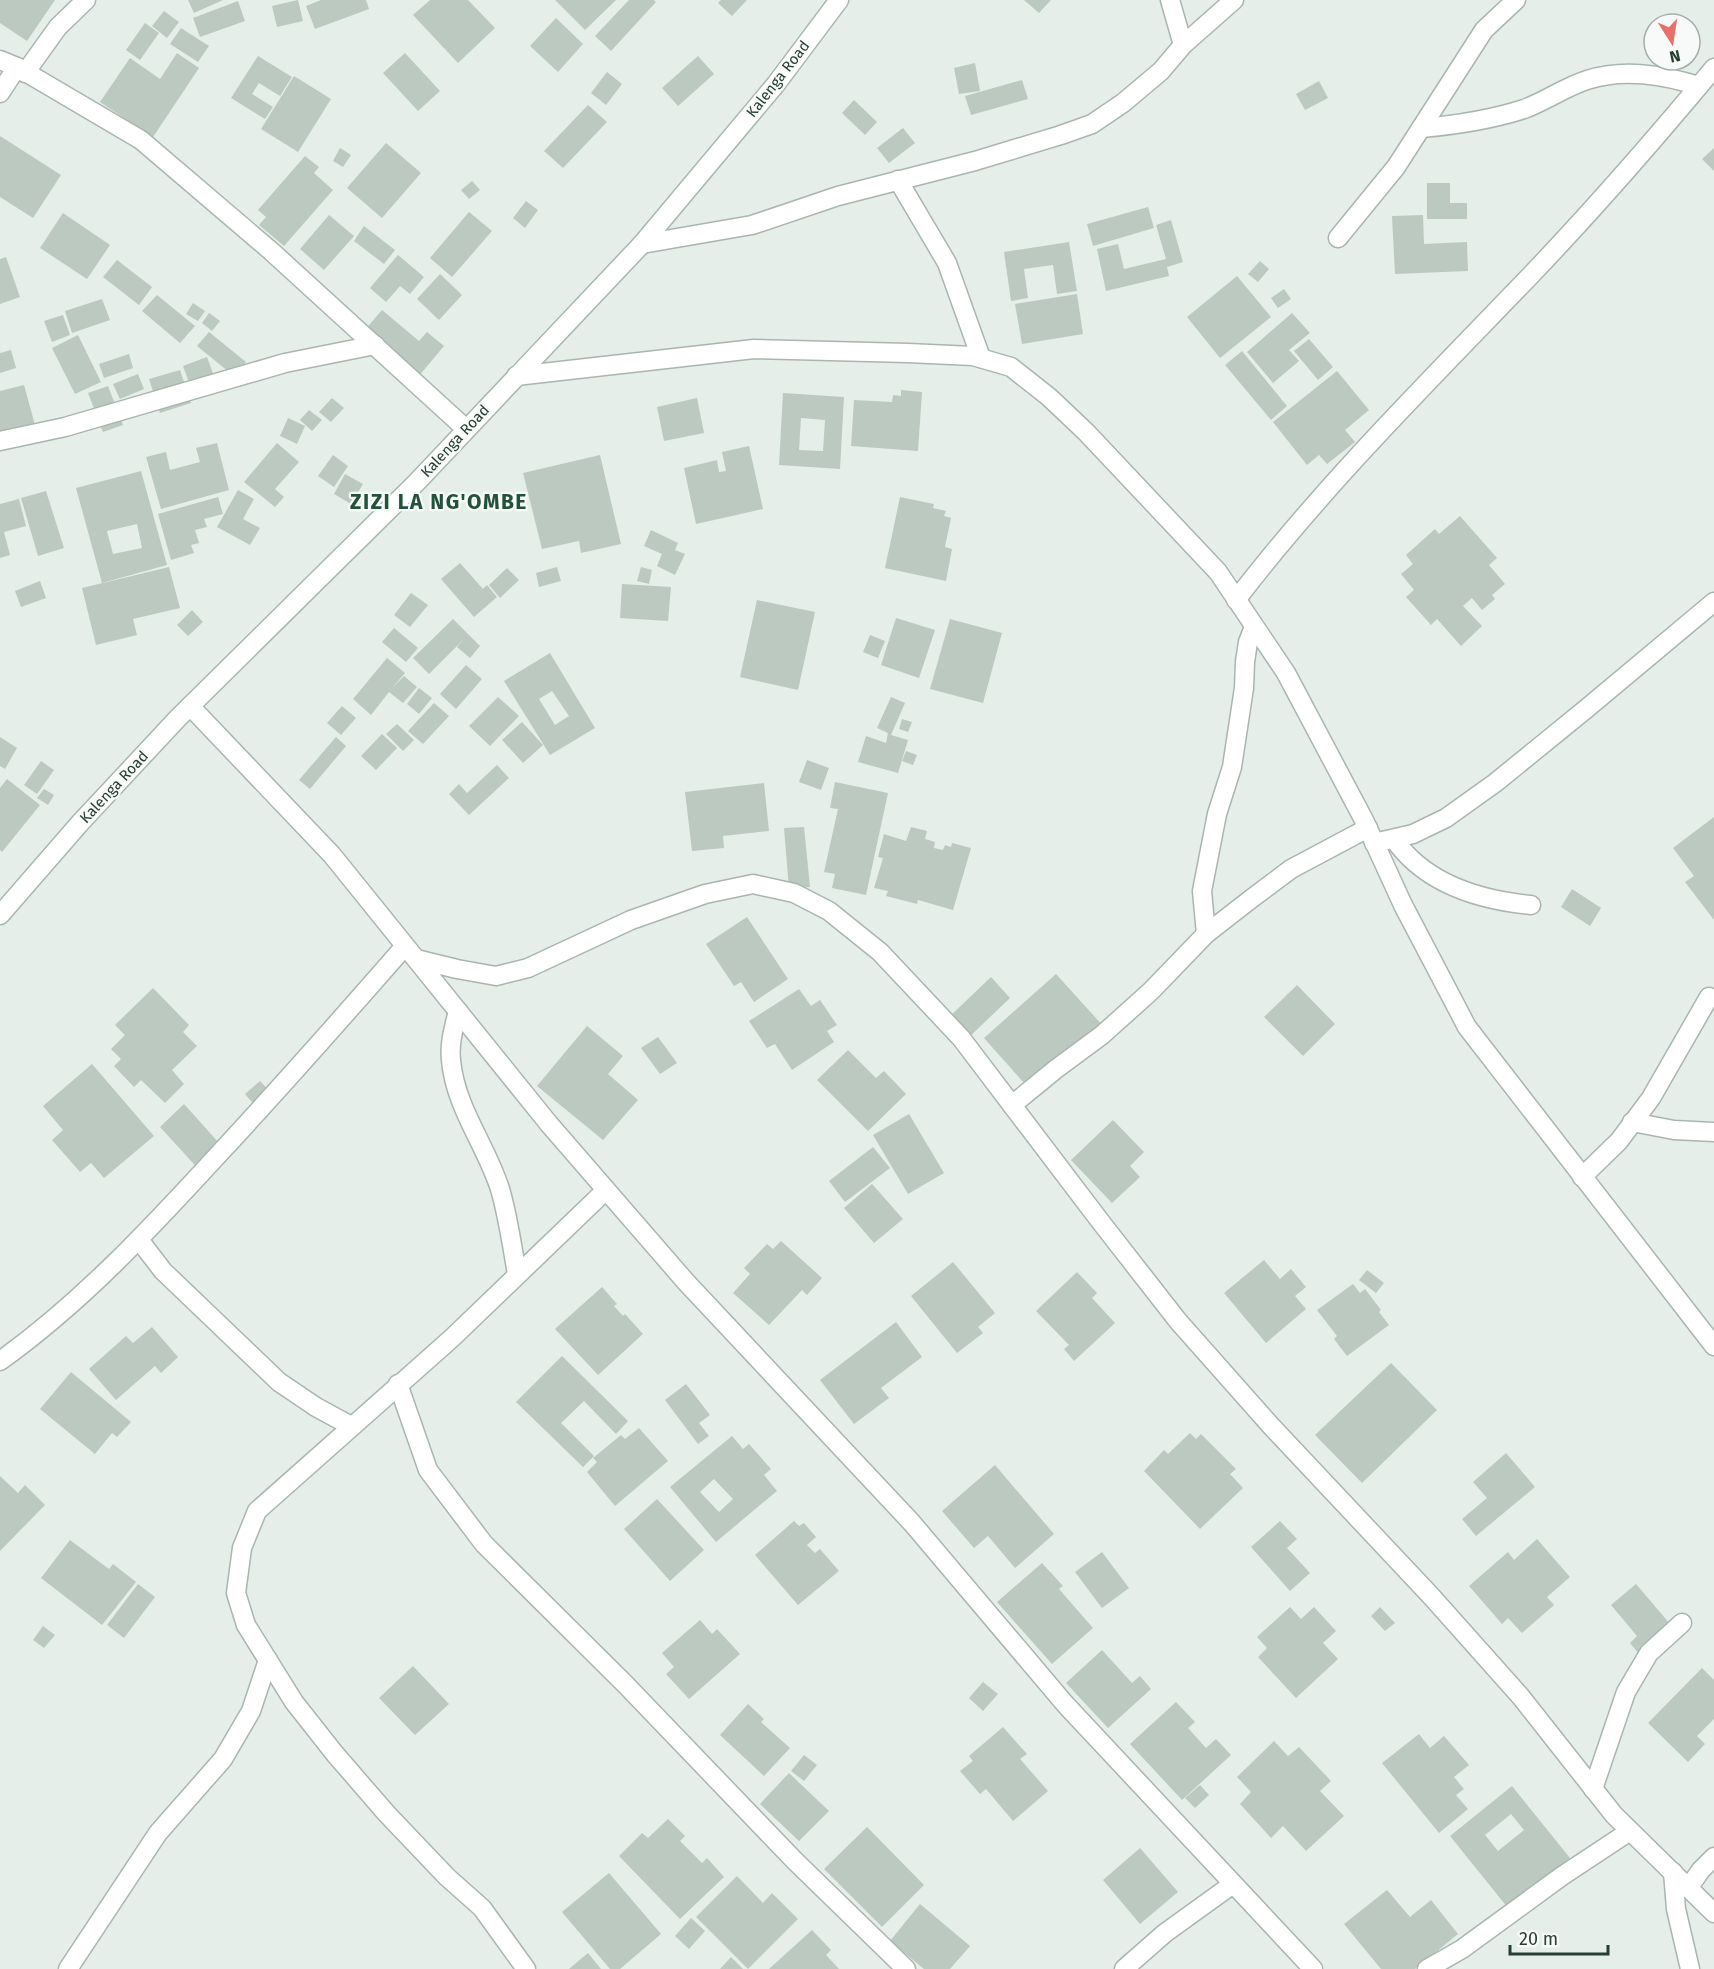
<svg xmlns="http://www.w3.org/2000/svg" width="1714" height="1969" viewBox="0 0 1714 1969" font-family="'Fira Sans',sans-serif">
<rect width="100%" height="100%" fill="#e6eee9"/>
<g fill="#bbc9c1" fill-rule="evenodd">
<path d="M0 0H55L27 41 0 23Z"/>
<path d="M188 0H223L194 13Z"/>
<path d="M298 0 303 21 277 27 272 6Z"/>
<path d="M321 0H366L369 9 315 29 306 6Z"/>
<path d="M430 0H468L495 28 458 63 413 15Z"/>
<path d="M555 0H616L585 30Z"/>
<path d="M629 0H654L656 2 611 51 595 36Z"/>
<path d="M721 0H747L732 16 718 3Z"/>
<path d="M1024 0H1051L1039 13Z"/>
<path d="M238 1 245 21 200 37 193 18Z"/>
<path d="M164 11 179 22 167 38 152 26Z"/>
<path d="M556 18 583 44 558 72 530 46Z"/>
<path d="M145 23 159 33 140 60 126 50Z"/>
<path d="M181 28 209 46 198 62 170 44Z"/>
<path d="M177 53 199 68 153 137 100 102 130 58 160 79Z"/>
<path d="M405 53 440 91 418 111 383 73Z"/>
<path d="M258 56 292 77 280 96 259 83 252 94 273 107 265 119 231 98Z"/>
<path d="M698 56 714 74 678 106 662 88Z"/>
<path d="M975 63 980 91 959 94 954 68Z"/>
<path d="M607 72 622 84 606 105 591 93Z"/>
<path d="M294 76 331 99 298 152 261 129Z"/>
<path d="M1022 80 1028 99 971 115 965 96Z"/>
<path d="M1319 81 1328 98 1305 110 1296 94Z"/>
<path d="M854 100 877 122 865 135 842 113Z"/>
<path d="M588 105 607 122 563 168 544 151Z"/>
<path d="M903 128 915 143 889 163 877 148Z"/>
<path d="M0 136 61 175 33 218 0 197Z"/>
<path d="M386 143 421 173 382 218 347 188Z"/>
<path d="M340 148 351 155 343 167 333 161Z"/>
<path d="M1714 148V171L1702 159Z"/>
<path d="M305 156 319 167 314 173 333 190 284 246 259 225 266 217 258 210Z"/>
<path d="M472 181 480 190 469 199 461 190Z"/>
<path d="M1427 183H1450V203H1467V219H1427Z"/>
<path d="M526 201 538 210 525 228 513 218Z"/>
<path d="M1148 207 1154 228 1093 246 1087 224Z"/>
<path d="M469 212 492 231 452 277 430 258Z"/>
<path d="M63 213 110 245 87 279 40 248Z"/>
<path d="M329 215 354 236 324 270 300 249Z"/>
<path d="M1423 215 1424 244 1467 242 1468 271 1395 274 1392 216Z"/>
<path d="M1171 220 1183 262 1167 267 1169 276 1106 291 1097 249 1118 244 1124 269 1166 259 1156 225Z"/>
<path d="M364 226 395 250 384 264 354 241Z"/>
<path d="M1069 242 1077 291 1057 294 1053 265 1024 269 1028 298 1011 301 1004 252Z"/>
<path d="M398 255 424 277 410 294 400 286 386 302 370 288Z"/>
<path d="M6 257 20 297 0 304V259Z"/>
<path d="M117 260 152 287 139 305 103 277Z"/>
<path d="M1260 261 1269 269 1258 282 1248 274Z"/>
<path d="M440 274 462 295 439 320 417 299Z"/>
<path d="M1237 276 1271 317 1220 358 1187 317Z"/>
<path d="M1284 289 1291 299 1278 308 1271 298Z"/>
<path d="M1077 294 1083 334 1022 344 1015 304Z"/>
<path d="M157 295 195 326 180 343 142 311Z"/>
<path d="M102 299 110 320 72 333 65 311Z"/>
<path d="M193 303 205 311 198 321 186 314Z"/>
<path d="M382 310 419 341 427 332 444 346 418 377 364 331Z"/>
<path d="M209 313 220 321 212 331 202 323Z"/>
<path d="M1292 313 1310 333 1289 350 1299 361 1273 383 1247 352Z"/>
<path d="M63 315 70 335 52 342 44 321Z"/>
<path d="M209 332 246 362 234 376 197 346Z"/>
<path d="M78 335 101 382 75 394 52 348Z"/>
<path d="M1309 339 1333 367 1318 380 1294 351Z"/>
<path d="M11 350 16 368 0 373V353Z"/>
<path d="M1242 351 1287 406 1271 420 1225 365Z"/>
<path d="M129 354 133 368 104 378 99 364Z"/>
<path d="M207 357 218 387 194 396 183 366Z"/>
<path d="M180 370 191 403 160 413 149 379Z"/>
<path d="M1337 371 1369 410 1345 430 1355 442 1327 464 1319 455 1307 465 1273 422Z"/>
<path d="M138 374 144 389 120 399 113 384Z"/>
<path d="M24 385 35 425 0 434V391Z"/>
<path d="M108 386 123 425 103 432 88 393Z"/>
<path d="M901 390 922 392 918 451 851 446 854 400 892 402 893 395 901 396Z"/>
<path d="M783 393 844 397 840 469 779 465ZM801 418 825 420 823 451 799 450Z"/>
<path d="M332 398 344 408 331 422 319 412Z"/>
<path d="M697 398 704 433 664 441 657 407Z"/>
<path d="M309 410 322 420 312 431 300 420Z"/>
<path d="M288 418 305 426 297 444 280 436Z"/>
<path d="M217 443 229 490 161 509 146 457 166 452 170 470 200 462 196 448Z"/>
<path d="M277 443 299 462 275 489 284 497 275 507 244 482Z"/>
<path d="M749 446 763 509 696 524 684 468 717 460 719 472 726 471 722 452Z"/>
<path d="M333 455 348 466 334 487 318 476Z"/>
<path d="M600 455 621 544 581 553 579 541 542 549 523 473Z"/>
<path d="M141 471 167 565 102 583 76 488ZM137 524 142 548 113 554 107 531Z"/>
<path d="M345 474 363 484 351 504 334 494Z"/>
<path d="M238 490 254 499 243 519 260 528 250 545 217 527Z"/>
<path d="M46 491 64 548 38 556 21 498Z"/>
<path d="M218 497 223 514 204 519 207 527 195 530 199 543 191 545 194 553 171 560 158 514Z"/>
<path d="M900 497 934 504 933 508 946 511 944 516 951 518 945 547 952 549 946 581 885 568Z"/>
<path d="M19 499 26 526 4 532 10 555 0 558V504Z"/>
<path d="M1460 516 1497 558 1489 565 1505 584 1492 595 1495 599 1482 610 1472 598 1463 606 1482 626 1461 646 1437 619 1431 625 1406 597 1414 590 1401 574 1413 564 1406 555 1435 529 1439 534Z"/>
<path d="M651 530 678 543 675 550 685 554 675 575 657 566 662 554 644 546Z"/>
<path d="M460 563 483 589 487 585 497 597 474 617 441 579Z"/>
<path d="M169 567 180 608 133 619 137 635 96 645 82 588Z"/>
<path d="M557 567 561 581 539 587 536 573Z"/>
<path d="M641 567 652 570 649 584 637 581Z"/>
<path d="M507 568 519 580 500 598 489 585Z"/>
<path d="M40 581 46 598 21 607 15 591Z"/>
<path d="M622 584 671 587 668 621 620 618Z"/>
<path d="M411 593 428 605 410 627 394 615Z"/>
<path d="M757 600 815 612 798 690 740 677Z"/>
<path d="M192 610 203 622 188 636 177 625Z"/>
<path d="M896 618 935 630 919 678 881 665Z"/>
<path d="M453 619 480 646 470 658 457 647 465 638 429 674 413 658Z"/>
<path d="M950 619 1002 633 983 703 930 689Z"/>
<path d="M394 628 418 648 406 662 382 642Z"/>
<path d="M870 635 885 641 878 658 863 652Z"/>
<path d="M550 653 595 728 550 755 504 681ZM552 691 569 716 555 725 539 699Z"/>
<path d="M387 658 405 673 392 688 404 676 417 687 403 703 389 692 371 715 353 699Z"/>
<path d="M466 665 482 679 456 709 440 694Z"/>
<path d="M419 688 432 698 419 714 407 704Z"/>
<path d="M498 697 519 716 490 746 469 726Z"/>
<path d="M891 697 905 703 891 735 908 740 898 773 858 762 866 736 886 743 888 733 877 728Z"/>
<path d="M434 703 449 716 423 744 408 731Z"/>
<path d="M342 706 356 718 341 735 327 723Z"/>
<path d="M902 719 912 722 908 732 899 729Z"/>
<path d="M522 722 543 745 523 763 502 740Z"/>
<path d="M397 724 414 740 403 751 386 734Z"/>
<path d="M382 734 397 748 376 770 361 756Z"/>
<path d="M0 737 17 748 5 769 0 766Z"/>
<path d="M336 737 346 746 310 789 299 780Z"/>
<path d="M906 751 917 755 913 765 902 761Z"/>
<path d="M807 760 829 768 821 790 799 782Z"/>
<path d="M41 761 54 770 37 794 24 785Z"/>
<path d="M497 765 509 778 469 815 449 794 459 784 467 793Z"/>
<path d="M7 779 40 805 2 852 0 850V788Z"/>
<path d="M835 782 888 793 866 895 832 888 835 874 824 872 838 809 830 808Z"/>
<path d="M764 783 769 831 723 836 724 848 692 851 685 792Z"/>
<path d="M44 789 54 795 48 805 37 798Z"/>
<path d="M1714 817V920L1685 882 1694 876 1673 848Z"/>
<path d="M804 827 810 887 789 889 784 828Z"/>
<path d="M911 827 927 831 925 839 935 842 934 848 943 850 945 845 951 847 952 843 971 848 953 910 918 900 917 904 886 896 888 891 874 888 883 858 878 857 884 834 906 841Z"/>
<path d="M1572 889 1601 908 1590 926 1561 907Z"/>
<path d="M747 917 788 979 754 1002 741 982 734 986 706 944Z"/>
<path d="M1056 974 1104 1027 1031 1091 984 1038Z"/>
<path d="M991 977 1010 998 966 1040 946 1020Z"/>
<path d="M1297 985 1335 1024 1303 1056 1264 1017Z"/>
<path d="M153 988 189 1025 183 1032 197 1046 172 1070 184 1084 165 1103 141 1080 134 1087 114 1066 121 1059 111 1049 125 1035 115 1025Z"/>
<path d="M799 989 811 1006 820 1000 837 1025 827 1031 834 1042 792 1070 775 1044 767 1048 749 1021Z"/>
<path d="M587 1026 623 1056 608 1074 638 1100 603 1140 537 1086Z"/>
<path d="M658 1037 677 1063 660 1074 641 1048Z"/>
<path d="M848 1050 876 1078 884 1071 906 1094 868 1131 817 1080Z"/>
<path d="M92 1064 154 1136 104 1178 91 1163 80 1172 52 1140 63 1130 43 1106Z"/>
<path d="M260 1081 278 1100 262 1114 245 1094Z"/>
<path d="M184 1104 228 1153 204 1175 160 1127Z"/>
<path d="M909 1114 944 1173 908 1194 873 1135Z"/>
<path d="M1113 1120 1144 1152 1130 1166 1140 1177 1112 1203 1071 1160Z"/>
<path d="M873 1147 890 1168 845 1202 829 1181Z"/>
<path d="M872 1184 903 1219 874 1243 844 1208Z"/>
<path d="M781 1241 822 1278 807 1295 802 1290 769 1325 733 1293 750 1274 744 1268 767 1244 773 1249Z"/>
<path d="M1264 1260 1280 1279 1291 1269 1306 1287 1295 1296 1306 1309 1266 1343 1224 1293Z"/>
<path d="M953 1262 995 1313 978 1327 983 1333 957 1353 911 1296Z"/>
<path d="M1367 1270 1384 1283 1376 1293 1359 1280Z"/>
<path d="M1077 1272 1097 1293 1092 1298 1115 1323 1074 1361 1064 1349 1069 1345 1036 1311Z"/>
<path d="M1353 1284 1360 1293 1365 1289 1381 1310 1379 1312 1389 1325 1347 1356 1334 1339 1337 1336 1317 1310Z"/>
<path d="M602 1287 617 1304 614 1306 623 1316 625 1314 643 1334 598 1375 555 1329Z"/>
<path d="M896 1322 922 1357 881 1388 889 1398 854 1424 820 1380Z"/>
<path d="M152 1327 178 1357 161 1373 155 1366 116 1400 89 1369 126 1336 133 1343Z"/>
<path d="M562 1356 628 1421 616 1434 584 1401 561 1423 594 1456 583 1467 516 1402Z"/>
<path d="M1391 1363 1437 1410 1362 1483 1315 1435Z"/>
<path d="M71 1372 131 1422 117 1437 112 1433 95 1454 40 1409Z"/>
<path d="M686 1384 710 1415 699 1423 709 1436 698 1444 665 1400Z"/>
<path d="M639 1428 668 1461 615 1506 587 1472 597 1462 593 1458 621 1435 625 1439Z"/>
<path d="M1190 1433 1196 1439 1201 1434 1236 1469 1230 1474 1243 1488 1200 1529 1144 1471 1164 1450 1168 1454Z"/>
<path d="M732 1436 743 1449 749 1444 771 1469 764 1475 777 1491 716 1542 670 1487ZM714 1479 733 1499 719 1512 700 1492Z"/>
<path d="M1506 1453 1535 1487 1476 1536 1462 1519 1487 1498 1473 1482Z"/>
<path d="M995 1465 1054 1534 1015 1568 988 1536 974 1548 942 1511Z"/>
<path d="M0 1476 18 1493 25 1485 45 1505 0 1551Z"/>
<path d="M657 1499 704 1550 670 1581 624 1529Z"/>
<path d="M794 1521 799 1526 804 1523 816 1537 807 1545 815 1553 820 1549 839 1571 798 1605 755 1555Z"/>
<path d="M1280 1521 1297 1539 1287 1548 1310 1573 1290 1591 1251 1547Z"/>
<path d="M1537 1539 1570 1577 1547 1597 1554 1605 1522 1633 1508 1618 1502 1624 1469 1586 1508 1552 1514 1560Z"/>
<path d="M70 1540 109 1569 113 1564 136 1582 102 1625 41 1578Z"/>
<path d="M1102 1552 1129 1588 1102 1608 1075 1572Z"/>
<path d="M1042 1563 1063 1586 1059 1589 1093 1628 1052 1664 997 1602Z"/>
<path d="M138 1584 155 1597 124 1638 107 1625Z"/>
<path d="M1636 1584 1676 1631 1643 1659 1630 1643 1637 1636 1611 1605Z"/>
<path d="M1290 1607 1301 1619 1314 1607 1336 1631 1323 1643 1338 1659 1296 1698 1258 1657 1267 1648 1257 1637Z"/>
<path d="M1380 1607 1395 1623 1385 1631 1371 1616Z"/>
<path d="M700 1620 712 1634 717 1629 740 1654 689 1699 666 1674 674 1667 662 1653Z"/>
<path d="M43 1626 55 1635 44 1648 33 1640Z"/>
<path d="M1102 1650 1132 1683 1140 1676 1151 1689 1108 1728 1066 1683Z"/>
<path d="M413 1666 449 1704 415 1735 379 1698Z"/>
<path d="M1702 1668 1714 1680V1719L1697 1736 1705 1744 1688 1762 1648 1723Z"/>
<path d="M983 1682 998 1694 983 1711 969 1698Z"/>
<path d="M1176 1702 1195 1722 1188 1728 1206 1748 1216 1739 1231 1755 1182 1800 1130 1744Z"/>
<path d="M748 1704 764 1719 761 1722 790 1748 764 1776 720 1735Z"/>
<path d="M1003 1727 1027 1754 1020 1759 1048 1791 1013 1821 986 1789 980 1794 960 1771 973 1761 969 1756Z"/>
<path d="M1419 1734 1430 1748 1444 1736 1469 1765 1454 1777 1464 1789 1456 1795 1468 1809 1439 1833 1382 1763Z"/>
<path d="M1274 1741 1288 1756 1299 1747 1331 1781 1320 1791 1344 1816 1306 1851 1283 1826 1271 1838 1240 1804 1251 1792 1237 1777Z"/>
<path d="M804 1755 817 1765 804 1781 791 1771Z"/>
<path d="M789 1773 829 1811 799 1841 760 1804Z"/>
<path d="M1200 1785 1209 1795 1195 1808 1185 1798Z"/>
<path d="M1512 1786 1570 1858 1508 1908 1450 1836ZM1511 1814 1524 1830 1498 1851 1485 1835Z"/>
<path d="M668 1819 685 1836 680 1841 702 1863 707 1858 724 1877 680 1919 619 1856 642 1833 648 1838Z"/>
<path d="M867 1827 924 1885 882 1927 824 1869Z"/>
<path d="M1140 1848 1178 1892 1140 1924 1103 1880Z"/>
<path d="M609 1873 661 1934 620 1969H610L562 1912Z"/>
<path d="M737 1876 763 1903 772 1893 798 1919 748 1969 696 1917Z"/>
<path d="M1387 1890 1410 1917 1431 1900 1458 1934 1415 1969H1381L1344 1924Z"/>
<path d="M920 1904 970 1946 950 1969H924L890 1941Z"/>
<path d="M691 1918 705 1931 689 1949 675 1936Z"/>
<path d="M812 1930 831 1950 826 1955 839 1969H769Z"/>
<path d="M588 1953 601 1969H569Z"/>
<path d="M731 1957 743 1969H720Z"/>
</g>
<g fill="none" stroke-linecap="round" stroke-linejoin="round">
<g stroke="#a9b6af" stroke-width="21">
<g id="minor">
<path d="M1170 0 1183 45"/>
<path d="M0 60 17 67 141 140 271 251 466 429"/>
<path d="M25 73 58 27 86 0"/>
<path d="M0 93 17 67"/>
<path d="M1421 128C1456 125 1490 120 1524 109 1546 101 1565 87 1587 80 1624 68 1663 75 1699 86"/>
<path d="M898 180 947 263 981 358"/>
<path d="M1338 238 1396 167 1484 30 1516 0"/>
<path d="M642 244 752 225 838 196 975 161 1061 135 1092 124 1123 103 1161 71 1183 45 1234 0"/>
<path d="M516 376 754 349 908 353 973 356 1011 367 1049 397 1086 432 1218 572 1286 673 1365 822 1403 905 1467 1027 1714 1346"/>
<path d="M0 441 65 427 285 363 375 345"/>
<path d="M1236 600C1325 484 1429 381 1530 276 1594 209 1655 139 1714 68"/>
<path d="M1394 839C1425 884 1479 900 1531 905"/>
<path d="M1374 843 1413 834 1446 818 1495 783 1586 709 1714 602"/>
<path d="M1206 934 1202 891 1217 814 1232 767 1244 688 1245 662 1248 642 1254 627"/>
<path d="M416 959 457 969 496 976 528 968 631 920 705 894 753 884 794 893 829 911 880 952 961 1038 1100 1221 1178 1321 1272 1427 1431 1596 1521 1697 1614 1815 1714 1913"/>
<path d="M458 1011C454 1027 449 1044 451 1060 455 1107 486 1145 500 1189 508 1216 512 1246 517 1274"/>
<path d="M1012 1105 1056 1069 1102 1035 1151 991 1206 934 1251 899 1291 869 1368 828"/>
<path d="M1632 1122 1674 1130 1714 1132"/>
<path d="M1582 1177 1619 1141 1651 1098 1709 997"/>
<path d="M140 1241 163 1271 279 1382 316 1407 351 1426"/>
<path d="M0 1361C81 1303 150 1229 217 1156 281 1087 343 1017 405 946"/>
<path d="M398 1384 428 1470 484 1544 625 1684 795 1861 906 1969"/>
<path d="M1593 1789 1626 1692 1649 1653 1682 1623"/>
<path d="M1673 1872 1676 1909 1690 1969"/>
<path d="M1689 1887 1701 1870 1714 1857"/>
<path d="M68 1969 158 1833 223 1759 251 1711 268 1660"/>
<path d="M526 1969 482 1908 447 1877 387 1814 335 1754 294 1702 246 1625 236 1593 242 1548 257 1511 452 1338 606 1190"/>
<path d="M1124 1969 1165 1933 1233 1884"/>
<path d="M1427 1969 1462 1949 1562 1876 1630 1831"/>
</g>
</g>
<g stroke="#a9b6af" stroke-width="21">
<path id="tertiary" d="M190 706 332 855 549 1124 686 1282 912 1523 1065 1704 1313 1969"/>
</g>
<g stroke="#a5b9ae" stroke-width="21">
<path id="secondary" d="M0 915 80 823 178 718 416 483 642 244 776 84 839 0"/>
</g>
<use href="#minor" stroke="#fff" stroke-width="18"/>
<use href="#tertiary" stroke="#fff" stroke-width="18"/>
<use href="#secondary" stroke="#fff" stroke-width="18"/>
</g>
<g text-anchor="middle" stroke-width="4.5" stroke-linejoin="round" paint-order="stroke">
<g font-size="15" fill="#263f33" stroke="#f7faf8">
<text transform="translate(778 79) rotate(-52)" y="5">Kalenga Road</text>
<text transform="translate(455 441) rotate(-47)" y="5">Kalenga Road</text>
<text transform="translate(114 787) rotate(-47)" y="5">Kalenga Road</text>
</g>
<g font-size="21" font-weight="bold" letter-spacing="1.5" fill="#22513c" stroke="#f7faf8">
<text x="439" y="509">ZIZI LA NG'OMBE</text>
</g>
</g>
<g transform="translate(1672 42) rotate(168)"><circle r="28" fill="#f7faf8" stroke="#a3afa9" stroke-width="1.5"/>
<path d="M0-4.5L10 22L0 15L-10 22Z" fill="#e96f69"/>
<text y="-9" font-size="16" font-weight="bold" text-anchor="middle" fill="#263f33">N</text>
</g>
<path d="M1510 1945v9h98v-9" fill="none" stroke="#263f33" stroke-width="3"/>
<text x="1519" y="1945" font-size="18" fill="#263f33" stroke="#f7faf8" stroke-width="4.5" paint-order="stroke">20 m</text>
</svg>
